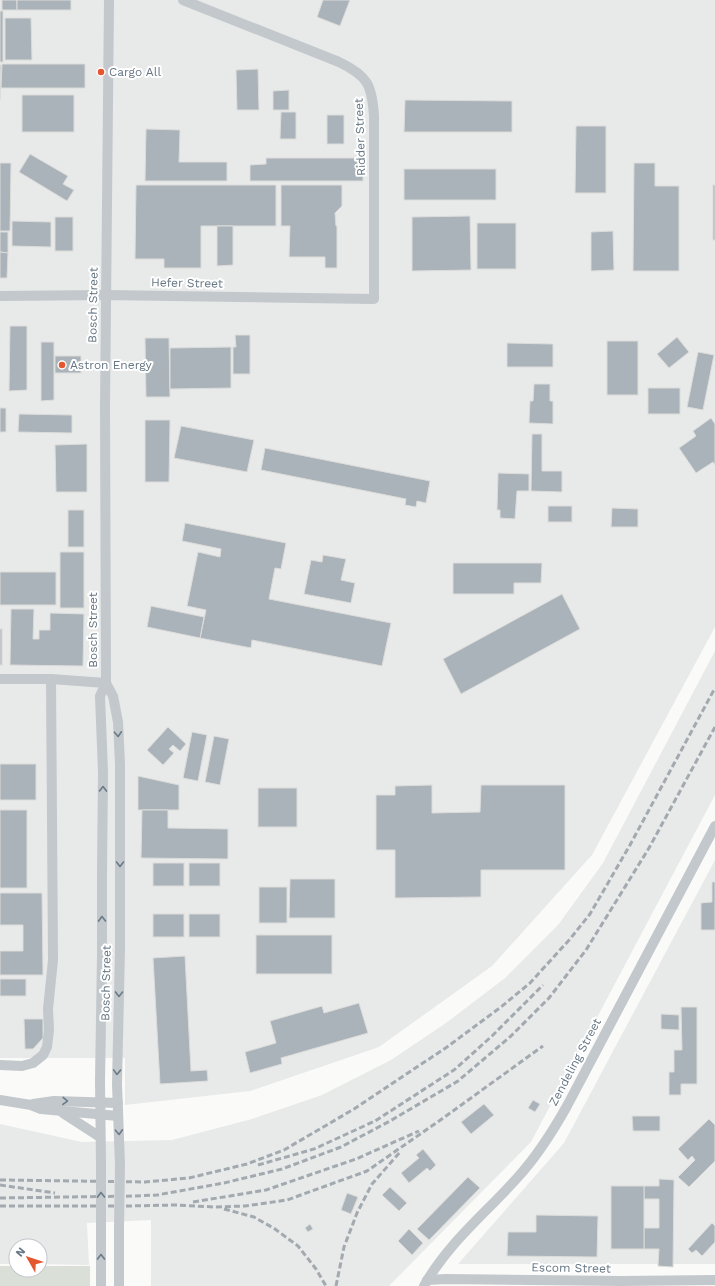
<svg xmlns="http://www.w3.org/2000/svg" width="715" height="1286" viewBox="0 0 715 1286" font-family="'Work Sans',sans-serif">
<rect width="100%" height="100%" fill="#fafaf8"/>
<g fill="#e8e9e9">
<path d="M0 0H715V627L592 855 492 966 379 1047 250 1091 125 1105V1058H0Z"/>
<path d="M715 651V795L531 1142 389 1286H151V1220L87 1223 89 1265 40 1264V1246H16V1264H0V1124L82 1142 172 1140 252 1119 322 1095 391 1060 446 1023 505 978 558 925 603 863Z"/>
<path d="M715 860V1264H458L564 1143Z"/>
</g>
<path fill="#dadfd7" d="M0 1266H16V1270H40V1266H90V1286H0Z"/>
<g fill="#aab3b9" stroke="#dcdcda">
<rect x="2" y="0" width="15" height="10"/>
<rect x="17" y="0" width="54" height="10"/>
<path d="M323 0H350L340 26 317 17Z"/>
<rect x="0" y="11" width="3" height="51"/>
<path d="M5 18H31L32 60H5Z"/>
<path d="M2 64H85V88H1Z"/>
<path d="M0 65H1L0 100Z"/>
<path d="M258 69 259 110H237L236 70Z"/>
<path d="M289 90V110H273V91Z"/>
<rect x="22" y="95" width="52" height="37"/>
<path d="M405 100 512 101V132H404Z"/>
<path d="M281 112H296V139H280Z"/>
<rect x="327" y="115" width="17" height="29"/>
<path d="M576 126H606V193H575Z"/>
<path d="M146 129 180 130 179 162H227V181H145Z"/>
<path d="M30 154 68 176 63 184 74 190 67 201 19 172Z"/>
<path d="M266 158H363V181H250V165L266 164Z"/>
<path d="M0 163H11L10 231H0Z"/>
<path d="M634 163H655V186H679V271H633Z"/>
<rect x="404" y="169" width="92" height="31"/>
<path d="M136 185H276V226H201V268H164V259H135Z"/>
<path d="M281 185H342V206L335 213 336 226H337V268H325V257H289L290 226H281Z"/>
<rect x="713" y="185" width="2" height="55"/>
<path d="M470 216 471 270 412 271V217Z"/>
<rect x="55" y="217" width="18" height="34"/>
<path d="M12 221 51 222V247L12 246Z"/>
<rect x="477" y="223" width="39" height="46"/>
<path d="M217 226H233V265L217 266Z"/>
<path d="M613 231 614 270 591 271V232Z"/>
<path d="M0 232H8V253L0 252Z"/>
<path d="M0 252 8 253 7 278H0Z"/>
<path d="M10 326H27V390L9 391Z"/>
<path d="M235 335H250V374H233V347H236Z"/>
<path d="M677 337 689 352 669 368 657 354Z"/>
<path d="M145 338H169L170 397H146Z"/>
<rect x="607" y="341" width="31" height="54"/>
<path d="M41 342H54V400L41 401Z"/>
<path d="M507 343 553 344V367H507Z"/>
<path d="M231 347V388L170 389V348Z"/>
<path d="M698 352 714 355 703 410 687 407Z"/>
<rect x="55" y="356" width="26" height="17"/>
<path d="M534 384H550V401H553V424L529 423 530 401H533Z"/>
<rect x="648" y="388" width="32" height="26"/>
<rect x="0" y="408" width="6" height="24"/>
<path d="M19 414 72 415V433L18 432Z"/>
<path d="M711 418 715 424V465L713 462 696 473 679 448 696 436 693 431Z"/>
<path d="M145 420H170L169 482H145Z"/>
<path d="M181 426 254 440 247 472 174 458Z"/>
<path d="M532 434H542V471H562V492L531 491Z"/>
<path d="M87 444V492H56L55 445Z"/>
<path d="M265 448 430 481 426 503 417 501 416 507 405 505 406 499 261 470Z"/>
<path d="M498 473 529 474V491H517L515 519 500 518V510H497Z"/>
<rect x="548" y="506" width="24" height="16"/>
<path d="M612 508 638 509V527H611Z"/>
<rect x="68" y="510" width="16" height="37"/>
<path d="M185 523 286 543 281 569 275 568 269 599 391 623 382 666 252 640 251 648 200 638 206 610 187 606 198 552 220 557 221 549 182 541Z"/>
<rect x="60" y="552" width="24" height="56"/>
<path d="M323 555 346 559 341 580 355 583 351 603 304 594 311 560 322 562Z"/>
<path d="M453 563H542L541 583H514V594H453Z"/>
<rect x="0" y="572" width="56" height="33"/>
<path d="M562 594 580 629 461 694 443 659Z"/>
<path d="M151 606 204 617 200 638 147 627Z"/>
<path d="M11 609H34L33 639H39V630H50V613L84 614 83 666 10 665Z"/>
<rect x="0" y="629" width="2" height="36"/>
<path d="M168 727 186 744 180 751 173 745 169 749 174 753 163 765 147 750Z"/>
<path d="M192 732 207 735 198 781 183 778Z"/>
<path d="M214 736 229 739 220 785 205 782Z"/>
<rect x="0" y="764" width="36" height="36"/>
<path d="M138 776 179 785V810H138Z"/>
<path d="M432 785V813L480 812 481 785H565V870H481V897L395 898V850H376V795H395V786Z"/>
<rect x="258" y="788" width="39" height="39"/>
<rect x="0" y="810" width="27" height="78"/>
<path d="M142 810H168V828L228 829V859L141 858Z"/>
<rect x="153" y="863" width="31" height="23"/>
<rect x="189" y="863" width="31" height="23"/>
<path d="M290 879H335V918H289Z"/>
<path d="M712 882H715V930H701V903L712 902Z"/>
<rect x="259" y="887" width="28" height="36"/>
<path d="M0 893H42L43 975H0V951H23V925H0Z"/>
<rect x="153" y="914" width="31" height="23"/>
<rect x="189" y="914" width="31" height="23"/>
<rect x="256" y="935" width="76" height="39"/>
<path d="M185 956 191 1071 207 1070 208 1081 160 1084 153 958Z"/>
<rect x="0" y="979" width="26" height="17"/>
<path d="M359 1003 368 1033 281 1058 282 1064 250 1073 245 1052 276 1043 270 1021 322 1006 324 1013Z"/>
<path d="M681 1007H697V1084H681V1095H669V1072H674V1050H682Z"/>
<path d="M661 1014 679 1015V1030L661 1029Z"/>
<path d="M24 1019H43V1038L33 1049H25Z"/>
<path d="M533 1100 540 1104 535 1112 528 1108Z"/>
<path d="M484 1104 494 1115 471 1134 461 1122Z"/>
<path d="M632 1116H660V1131H633Z"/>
<path d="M709 1119 715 1125V1161L689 1187 678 1177 695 1160 692 1156 688 1160 678 1149Z"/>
<path d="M423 1149 436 1165 430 1171 427 1168 409 1183 401 1173 419 1158 416 1155Z"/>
<path d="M468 1177 480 1188 429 1240 417 1229Z"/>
<path d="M659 1179 674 1180 673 1267 658 1266 659 1249H644V1228H659V1199H644V1186H659Z"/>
<rect x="611" y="1186" width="33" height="63"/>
<path d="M390 1187 407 1203 399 1211 382 1195Z"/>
<path d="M347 1193 358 1197 351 1214 341 1210Z"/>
<path d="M536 1215 598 1216 597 1257 507 1256 508 1232H536Z"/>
<path d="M712 1223 715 1226V1242L702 1256 696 1250 692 1253 688 1249Z"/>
<path d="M310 1224 313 1229 308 1232 305 1228Z"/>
<path d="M409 1229 423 1243 412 1255 398 1241Z"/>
</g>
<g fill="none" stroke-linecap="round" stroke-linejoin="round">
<g stroke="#c3c8cc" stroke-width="10">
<path d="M0 296 106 295 374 299V116C372 85 368 76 339 62L183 0"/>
<path d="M0 679H51L106 683"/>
<path d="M106 683 113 696 118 722 120 764V948L117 1084 120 1165"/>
<path d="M0 1065 22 1066 33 1063 43 1055 47 1047 49 1030 48 1009 53 960 51 679"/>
<path d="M0 1100 31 1105 41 1109 118 1116"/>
<path d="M33 1104 54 1101 118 1103"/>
<path d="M63 1113 100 1137"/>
<path d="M101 1164 100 1081 102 956V872L103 772 100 696 106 683 105 407 109 0"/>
<path d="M119 1227V1286"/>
<path d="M427 1280 446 1279 621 1281 715 1280"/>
<path d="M101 1286V1227"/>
<path d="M424 1286C448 1243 486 1213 518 1177 538 1155 553 1131 567 1106L715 826"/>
</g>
<g stroke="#a2aab0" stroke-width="3" stroke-dasharray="6 3" stroke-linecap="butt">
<path d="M258 1165 314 1149 375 1121 454 1070 492 1036 543 985"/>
<path d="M0 1180 145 1182 189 1178 247 1164 284 1150 354 1109 447 1047 501 1007 530 983 570 939 590 914 630 845 715 688"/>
<path d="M0 1185 55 1193"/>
<path d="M0 1198 135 1196 157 1195 224 1183 282 1169 341 1147 390 1121 458 1081 511 1036 549 998 586 950 649 848 715 727"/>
<path d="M193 1202 266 1190 356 1159 419 1131"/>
<path d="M0 1206H127L177 1205 214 1207 245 1206 287 1200 367 1171 439 1121 543 1046"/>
<path d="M224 1209 254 1217 275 1229 298 1246 316 1269 326 1286"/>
<path d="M336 1286 344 1247 357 1213 372 1184 401 1151"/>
</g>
<g stroke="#c3c8cc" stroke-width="10">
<path d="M101 1164V1227"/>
<path d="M119 1227 120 1165"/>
</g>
</g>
<defs><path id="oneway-chevron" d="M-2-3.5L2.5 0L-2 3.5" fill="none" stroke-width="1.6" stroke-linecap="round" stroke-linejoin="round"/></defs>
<g stroke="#6a7a87">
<use href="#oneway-chevron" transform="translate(118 734) rotate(87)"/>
<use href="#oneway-chevron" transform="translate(103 789) rotate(-89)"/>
<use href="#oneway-chevron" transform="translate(120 864) rotate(90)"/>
<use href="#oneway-chevron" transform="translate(102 919) rotate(-91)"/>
<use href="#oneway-chevron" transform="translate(119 994) rotate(91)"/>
<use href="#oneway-chevron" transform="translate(117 1072) rotate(92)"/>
<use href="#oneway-chevron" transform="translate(65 1101) rotate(2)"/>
<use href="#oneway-chevron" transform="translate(119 1132) rotate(87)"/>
<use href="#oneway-chevron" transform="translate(101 1195) rotate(-91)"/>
<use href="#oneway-chevron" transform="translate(101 1257) rotate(-90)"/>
</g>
<g fill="#e4572e" stroke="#fff" stroke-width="1.5">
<circle cx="101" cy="72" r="4"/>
<circle cx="62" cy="365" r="4"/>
</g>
<g text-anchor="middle" stroke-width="4" stroke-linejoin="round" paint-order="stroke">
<g font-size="12" fill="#657683" stroke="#fff" text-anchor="start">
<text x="109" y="76">Cargo All</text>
<text x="70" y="369">Astron Energy</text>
</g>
<g font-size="12" fill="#657683" stroke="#fff">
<text transform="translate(360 137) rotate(-92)" y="4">Ridder Street</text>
<text transform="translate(187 283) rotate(1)" y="4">Hefer Street</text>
<text transform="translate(93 305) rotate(-89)" y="4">Bosch Street</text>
<text transform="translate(93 630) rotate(-90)" y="4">Bosch Street</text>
<text transform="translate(106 983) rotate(-89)" y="4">Bosch Street</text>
<text transform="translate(575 1062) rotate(-62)" y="4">Zendeling Street</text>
<text transform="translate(571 1268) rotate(1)" y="4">Escom Street</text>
</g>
</g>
<g transform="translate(28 1258) rotate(309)"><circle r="19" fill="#ffffff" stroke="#c1c8cd"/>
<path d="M0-3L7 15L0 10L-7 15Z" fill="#e4572e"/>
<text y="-6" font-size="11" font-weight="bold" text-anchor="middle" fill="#657683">N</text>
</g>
</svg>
